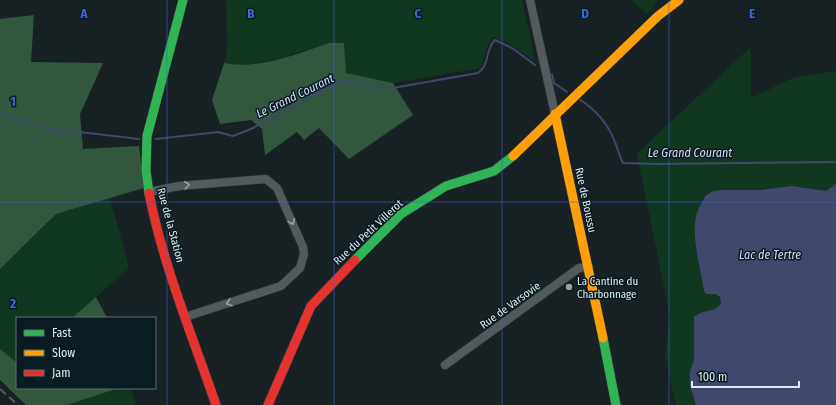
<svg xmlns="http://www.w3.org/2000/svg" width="836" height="405" viewBox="0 0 836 405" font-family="'Fira Sans Condensed',sans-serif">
<rect width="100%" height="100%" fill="#182225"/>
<g fill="#123721">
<path d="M226 0H522L535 61 508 43 493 37 488 44 481 68 393 83 345 73 344 43C302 43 269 72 224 63L227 50Z"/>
<path d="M631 0H657L658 1 647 14Z"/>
<path d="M751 47V98L795 77 836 71V184L826 191 792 186 761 190H722L713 191 705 196 703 203 698 210 706 294H715L720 297 721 303C716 313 702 309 694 317V360L690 371V386L696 405H676L665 356 670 317 637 153Z"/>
<path d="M110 198 129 268 72 318H17V363L0 349V269L56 214Z"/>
<path d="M119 388H131L136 405H67Z"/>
</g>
<g fill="#32563e">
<path d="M34 15 31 62 103 63 80 114 83 149 139 146 144 188 56 214 0 269V19Z"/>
<path d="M329 43H344L346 73 393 83 413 115 349 159 319 128 304 140 297 132 265 155 262 129 251 120 220 124 212 100 224 63C259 70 296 54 329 43Z"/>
<path d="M96 297 107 318H72Z"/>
<path d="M0 349 17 363V388H119L67 405H26L0 380Z"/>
</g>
<path fill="#40486c" d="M836 184V405H696L690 386V371L694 360V317C702 309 716 313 721 303L720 297 715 294H706L704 291C701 269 689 231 698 210 700 204 704 201 705 196L713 191 722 190H761L792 186 826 191Z"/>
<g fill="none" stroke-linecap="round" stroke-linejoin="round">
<g stroke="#40486c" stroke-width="2">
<path d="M552 74 554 83 567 92"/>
<path d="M579 99C595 109 608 124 615 142 618 149 619 156 623 163L657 164 836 162"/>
<path d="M0 114 58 132 71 131 139 139"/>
<path d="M156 139 218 132 233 136 251 129 337 83 353 82 387 89 478 73C490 65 485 49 495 40L512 48 535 65"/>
</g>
<g stroke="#373f42" stroke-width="9">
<g id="street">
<path d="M530 0 555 114"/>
<path d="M149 192 179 186 266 179 277 188 303 247 304 254 300 268 281 286 185 317"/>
<path d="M445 365 579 268 589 267"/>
</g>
</g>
<g stroke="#373f42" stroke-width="10">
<g id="fast">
<path d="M149 193 146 171 147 136 183 0"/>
<path d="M355 260 401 214 446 186 494 171 513 156"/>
<path d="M603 338 616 405"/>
</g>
</g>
<g stroke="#373f42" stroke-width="10">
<g id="slow">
<path d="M555 114 603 338"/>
<path d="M513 156 658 16 679 0"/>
</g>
</g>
<g stroke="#373f42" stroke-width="10">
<g id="jam">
<path d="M149 193C163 265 192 335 216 405"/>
<path d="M268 405 311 306 355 260"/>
</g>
</g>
<use href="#street" stroke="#535a5c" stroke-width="8"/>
<use href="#fast" stroke="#30b455" stroke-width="9"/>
<use href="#slow" stroke="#ff9f0a" stroke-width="9"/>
<use href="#jam" stroke="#e5322d" stroke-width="9"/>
<path stroke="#565e61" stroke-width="2" stroke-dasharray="8 4" stroke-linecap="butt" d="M0 389 18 405"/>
</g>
<defs><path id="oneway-chevron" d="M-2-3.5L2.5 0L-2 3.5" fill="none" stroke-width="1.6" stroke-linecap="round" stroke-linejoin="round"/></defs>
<g stroke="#98a2a4">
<use href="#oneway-chevron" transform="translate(187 185) rotate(-5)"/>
<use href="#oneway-chevron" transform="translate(292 222) rotate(66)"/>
<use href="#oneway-chevron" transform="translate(229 303) rotate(162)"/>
</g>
<path fill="none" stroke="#3a65db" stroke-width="1" stroke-opacity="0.55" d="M167 0V405M334 0V405M502 0V405M669 0V405M0 202H836"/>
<circle fill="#98a3a6" stroke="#091c21" stroke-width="1.5" cx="569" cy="287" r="4"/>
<g text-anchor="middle" stroke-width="3" stroke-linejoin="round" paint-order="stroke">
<g font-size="11" fill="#dde9ec" stroke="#091c21">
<text transform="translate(586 200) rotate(78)" y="4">Rue de Boussu</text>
<text transform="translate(171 225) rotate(75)" y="4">Rue de la Station</text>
<text transform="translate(368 232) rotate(-43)" y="4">Rue du Petit Villerot</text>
<text transform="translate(510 305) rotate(-36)" y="4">Rue de Varsovie</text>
</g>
<g font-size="11" fill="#dde9ec" stroke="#091c21" text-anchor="start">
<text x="577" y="285">La Cantine du<tspan x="577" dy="13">Charbonnage</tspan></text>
</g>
<g font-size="12" font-style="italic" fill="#d4dbf6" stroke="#091c21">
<text transform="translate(295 96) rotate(-26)" y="4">Le Grand Courant</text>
<text x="690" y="157">Le Grand Courant</text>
<text x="770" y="259">Lac de Tertre</text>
</g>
</g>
<g font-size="13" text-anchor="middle" font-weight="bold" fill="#3a65db" stroke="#091c21" stroke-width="3" stroke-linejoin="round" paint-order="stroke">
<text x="84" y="18">A</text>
<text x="251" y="18">B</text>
<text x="418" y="18">C</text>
<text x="585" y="18">D</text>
<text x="752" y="18">E</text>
<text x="13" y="106">1</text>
<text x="13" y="308">2</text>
</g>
<rect x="16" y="317" width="140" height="72" fill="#091c21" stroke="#5e6e72"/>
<rect x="24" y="330" width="20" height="6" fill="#30b455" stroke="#5e6e72"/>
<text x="52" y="337" font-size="12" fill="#dde9ec">Fast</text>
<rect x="24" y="350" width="20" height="6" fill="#ff9f0a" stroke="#5e6e72"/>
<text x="52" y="357" font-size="12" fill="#dde9ec">Slow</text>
<rect x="24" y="370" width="20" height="6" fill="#e5322d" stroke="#5e6e72"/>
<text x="52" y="377" font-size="12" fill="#dde9ec">Jam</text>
<path d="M692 381v6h107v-6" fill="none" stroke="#dde9ec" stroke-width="2"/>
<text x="698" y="381" font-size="12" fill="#dde9ec" stroke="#091c21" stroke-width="3" paint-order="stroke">100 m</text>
</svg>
